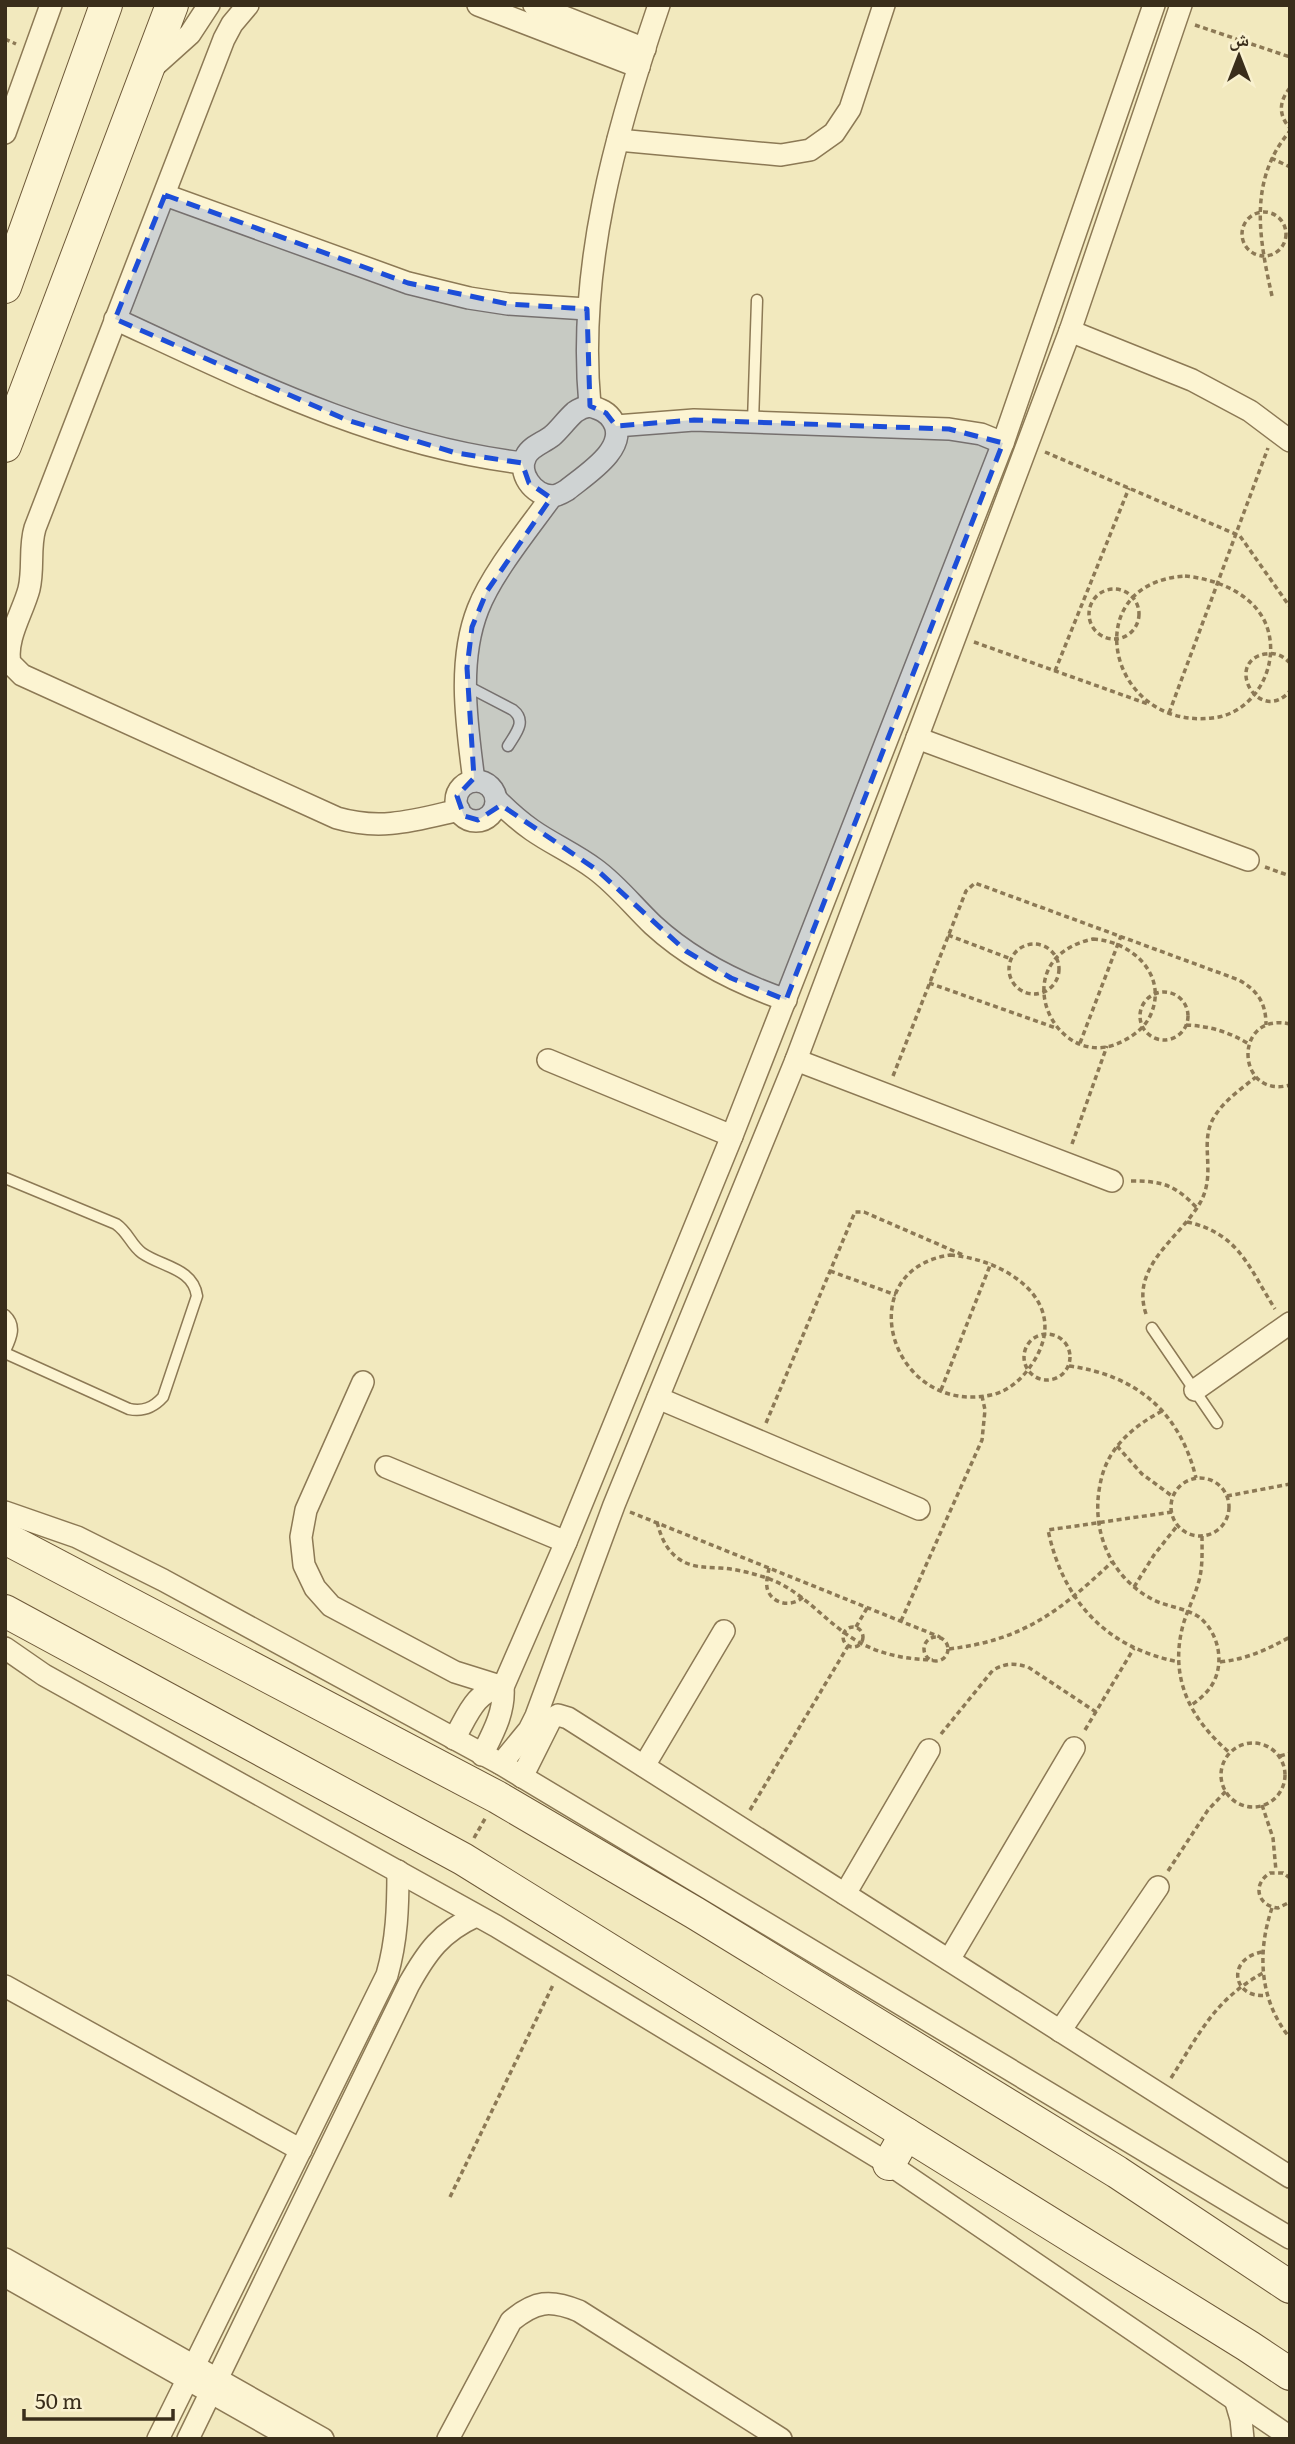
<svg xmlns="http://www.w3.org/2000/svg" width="1295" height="2444" viewBox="0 0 1295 2444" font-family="Literata,'Noto Naskh Arabic',serif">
<rect width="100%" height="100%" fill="#f2e9be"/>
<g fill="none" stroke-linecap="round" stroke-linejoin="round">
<g stroke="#8c7955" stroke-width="13">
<g id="lane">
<path d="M753 422 757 300"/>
<path d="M467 686 513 710C527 721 516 733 508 746"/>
<path d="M5 1178 116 1224C128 1232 131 1245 142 1253 162 1267 193 1268 197 1296L163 1397C153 1408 143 1412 129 1409L5 1353"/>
<path d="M5 1315C17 1326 11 1338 5 1351"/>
<path d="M1152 1328 1217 1423"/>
</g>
</g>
<g stroke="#8c7955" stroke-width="24">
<g id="street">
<path d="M248 5 232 24 224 39 35 528C29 548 34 568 29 589 23 612 5 639 10 663L22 675 337 818C382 831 415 820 459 810"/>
<path d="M478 5 639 67"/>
<path d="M534 5 645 49"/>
<path d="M151 69 190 34 209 5"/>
<path d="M5 133 51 5"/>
<path d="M618 140 781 155 810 150 834 133 850 109 884 5"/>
<path d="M165 195 408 283 469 298 508 304 587 309"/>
<path d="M115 319C247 380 378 446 523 463"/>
<path d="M1070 331 1192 380 1250 411 1290 441"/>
<path d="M590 406C577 269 615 134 659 5"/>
<path d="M590 406C600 409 608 412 613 421 630 448 585 475 567 490 562 493 557 496 552 496 533 495 517 473 526 456 531 446 543 443 552 436 560 429 566 420 575 412 579 409 584 407 590 406Z"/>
<path d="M616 426 694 420 949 429 981 434 1003 443"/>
<path d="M917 738 1248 860"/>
<path d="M474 781C467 726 457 662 478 609 492 573 529 528 552 496"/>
<circle cx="476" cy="801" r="20"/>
<path d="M496 799C507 810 519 821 532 830 552 844 575 854 595 869 617 885 633 906 653 925 691 960 737 983 786 1000"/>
<path d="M548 1060 732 1136"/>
<path d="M796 1060 1112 1181"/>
<path d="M363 1382 306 1510 301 1537 304 1565 315 1588 331 1606 455 1672 503 1687"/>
<path d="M1195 1390 1290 1323"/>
<path d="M658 1398 919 1509"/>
<path d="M386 1467 566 1542"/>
<path d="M5 1512 77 1537 163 1580 501 1764 1290 2238"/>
<path d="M5 1648 44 1675 496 1926 889 2164 1290 2437"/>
<path d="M454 1739C467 1717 475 1690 503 1687"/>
<path d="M482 1755C493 1733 505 1712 503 1687L566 1542 732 1136 1003 443 1154 5"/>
<path d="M501 1764 529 1730 536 1716 614 1505 796 1060 1070 331 1181 5"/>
<path d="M644 1766 724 1631"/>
<path d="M522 1777 551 1719 558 1715 568 1718 1290 2177"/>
<path d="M845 1894 929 1750"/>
<path d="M949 1960 1074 1748"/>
<path d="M5 1986 301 2150"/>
<path d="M1060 2031 1158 1887"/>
<path d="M5 2259 323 2439"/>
<path d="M5 2276 293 2439"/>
<path d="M1236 2402 1241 2419 1243 2439"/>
<path d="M158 2439 387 1975C397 1940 398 1907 398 1871"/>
<path d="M188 2439 409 1984C427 1952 441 1932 476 1916"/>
<path d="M448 2439 511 2321C535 2301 550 2299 579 2311L781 2439"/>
</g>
</g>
<g stroke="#6e5939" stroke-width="34">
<g id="secondary">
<path d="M5 287 106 5"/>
<path d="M5 446 172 5"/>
<path d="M5 1538 497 1797 695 1913 1117 2172 1290 2287"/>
<path d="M5 1611 463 1859 1248 2346 1290 2374"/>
<path d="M889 2164 906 2134"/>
</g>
</g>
<g stroke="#8c7955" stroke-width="3.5" stroke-dasharray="5 3.5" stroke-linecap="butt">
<path d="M1195 25 1290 57"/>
<path d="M5 39 16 44"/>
<path d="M1290 88C1279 101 1278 115 1290 128"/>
<path d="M1271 158 1290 167"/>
<circle cx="1264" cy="234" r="22"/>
<path d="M1272 296C1259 238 1248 180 1290 131"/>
<path d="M1045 452 1240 536 1290 607"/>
<path d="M1185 576C1215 579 1251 592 1265 622 1283 662 1256 714 1212 718 1108 730 1075 583 1185 576Z"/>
<circle cx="1114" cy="614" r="25"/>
<path d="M974 642 1148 704"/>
<path d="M1290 663C1283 656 1276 652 1265 654 1223 662 1259 726 1290 691"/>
<path d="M1055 671 1129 488"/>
<path d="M1169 713 1268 448"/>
<path d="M1265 867 1290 876"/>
<path d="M948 935 1011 959"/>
<path d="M1093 939C1131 941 1168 974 1151 1014 1146 1026 1136 1034 1125 1040 1057 1079 999 959 1093 939Z"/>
<circle cx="1034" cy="969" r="25"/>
<path d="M929 983 1056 1028"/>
<circle cx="1164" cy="1016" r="24"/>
<path d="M1290 1024C1232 1011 1236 1100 1290 1085"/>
<path d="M1186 1025C1210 1026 1229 1032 1249 1044"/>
<path d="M1080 1043 1121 936"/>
<path d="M893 1076 966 891 975 883 1239 980C1258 991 1266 1003 1266 1025"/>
<path d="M1072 1144 1107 1046"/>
<path d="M1131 1181C1163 1181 1175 1185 1197 1208"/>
<path d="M1187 1222C1239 1233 1249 1268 1275 1309"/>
<path d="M950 1255C1005 1259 1074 1302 1032 1364 1023 1378 1008 1392 991 1395 890 1416 848 1270 950 1255Z"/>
<path d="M830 1271 896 1295"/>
<path d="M1146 1314C1130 1266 1179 1239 1200 1203 1217 1173 1199 1145 1213 1119 1223 1101 1241 1089 1256 1077"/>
<circle cx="1047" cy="1357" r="23"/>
<path d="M1069 1366C1136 1375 1180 1412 1196 1478"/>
<path d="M941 1390 991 1263"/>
<path d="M1162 1411C1132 1427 1106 1449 1100 1485 1091 1529 1109 1575 1150 1598 1165 1607 1184 1607 1199 1617 1217 1631 1224 1658 1215 1679 1210 1691 1200 1699 1190 1706"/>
<path d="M766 1423 855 1212H864L963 1255"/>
<path d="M1117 1446 1142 1474 1172 1496"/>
<circle cx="1200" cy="1507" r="29"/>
<path d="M1227 1496 1290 1484"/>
<path d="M630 1512 940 1637"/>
<path d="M1172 1512 1048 1530C1063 1601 1106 1648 1179 1662"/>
<path d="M657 1522C661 1537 666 1550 679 1559 692 1568 705 1567 720 1568 736 1569 752 1573 767 1578 798 1589 817 1612 842 1631 869 1652 899 1659 933 1660"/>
<path d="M1202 1536C1202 1552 1203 1569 1198 1584 1194 1598 1187 1611 1183 1625 1169 1678 1190 1719 1230 1753"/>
<path d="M769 1568C768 1575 765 1584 768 1591 774 1605 793 1607 803 1597"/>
<path d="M1134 1587 1154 1555 1177 1526"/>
<path d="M901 1621 982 1440 985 1410 982 1396"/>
<circle cx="853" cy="1637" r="10"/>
<path d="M856 1627 867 1608"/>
<circle cx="936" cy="1649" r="12"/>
<path d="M949 1649C1023 1640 1059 1612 1112 1562"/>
<path d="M1220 1662C1247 1659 1266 1650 1290 1637"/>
<path d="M1085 1730 1134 1648"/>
<path d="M941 1734 993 1670C1006 1663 1014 1663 1028 1667L1096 1712"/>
<circle cx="1253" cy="1775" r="32"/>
<path d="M1280 1756 1290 1753"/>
<path d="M1262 1805 1273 1838 1276 1871"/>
<path d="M750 1810 848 1646"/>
<path d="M474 1838 486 1817"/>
<path d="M1168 1871 1208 1810 1226 1791"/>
<path d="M1290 1878 1283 1873H1270C1252 1884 1257 1906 1278 1908L1290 1902"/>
<path d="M1272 1908C1257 1952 1259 2000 1290 2038"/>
<path d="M1262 1952C1225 1959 1233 2000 1267 1995"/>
<path d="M1171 2078C1200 2033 1214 2000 1263 1973"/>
<path d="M450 2197 554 1983"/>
</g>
<use href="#lane" stroke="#fcf4d2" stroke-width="10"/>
<use href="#street" stroke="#fcf4d2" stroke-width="21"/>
<use href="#secondary" stroke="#fcf4d2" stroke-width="32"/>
</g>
<path fill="#1d4ed8" fill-opacity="0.2" stroke="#1d4ed8" stroke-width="5" stroke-dasharray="14 9" stroke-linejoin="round" d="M165 195 408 283 508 304 587 309 590 406 606 413 616 426 694 420 949 429 1003 443 786 1000 731 978 686 951 597 870 501 805 478 820 464 816 457 796 474 778 467 668 472 627 487 591 551 498 529 483 522 463 456 453 347 420 115 319Z"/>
<rect width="1295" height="2444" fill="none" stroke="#3a2e1b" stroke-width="14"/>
<g transform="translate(1239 56)" stroke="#f9f1cf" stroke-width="5" paint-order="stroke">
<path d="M0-5L12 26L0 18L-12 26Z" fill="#3a2e1b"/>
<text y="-10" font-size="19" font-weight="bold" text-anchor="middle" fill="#3a2e1b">ش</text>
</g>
<path d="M24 2409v10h149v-10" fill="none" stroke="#3a2e1b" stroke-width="3.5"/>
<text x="35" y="2409" font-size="21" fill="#3a2e1b" stroke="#f9f1cf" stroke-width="5" paint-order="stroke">50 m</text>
</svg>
